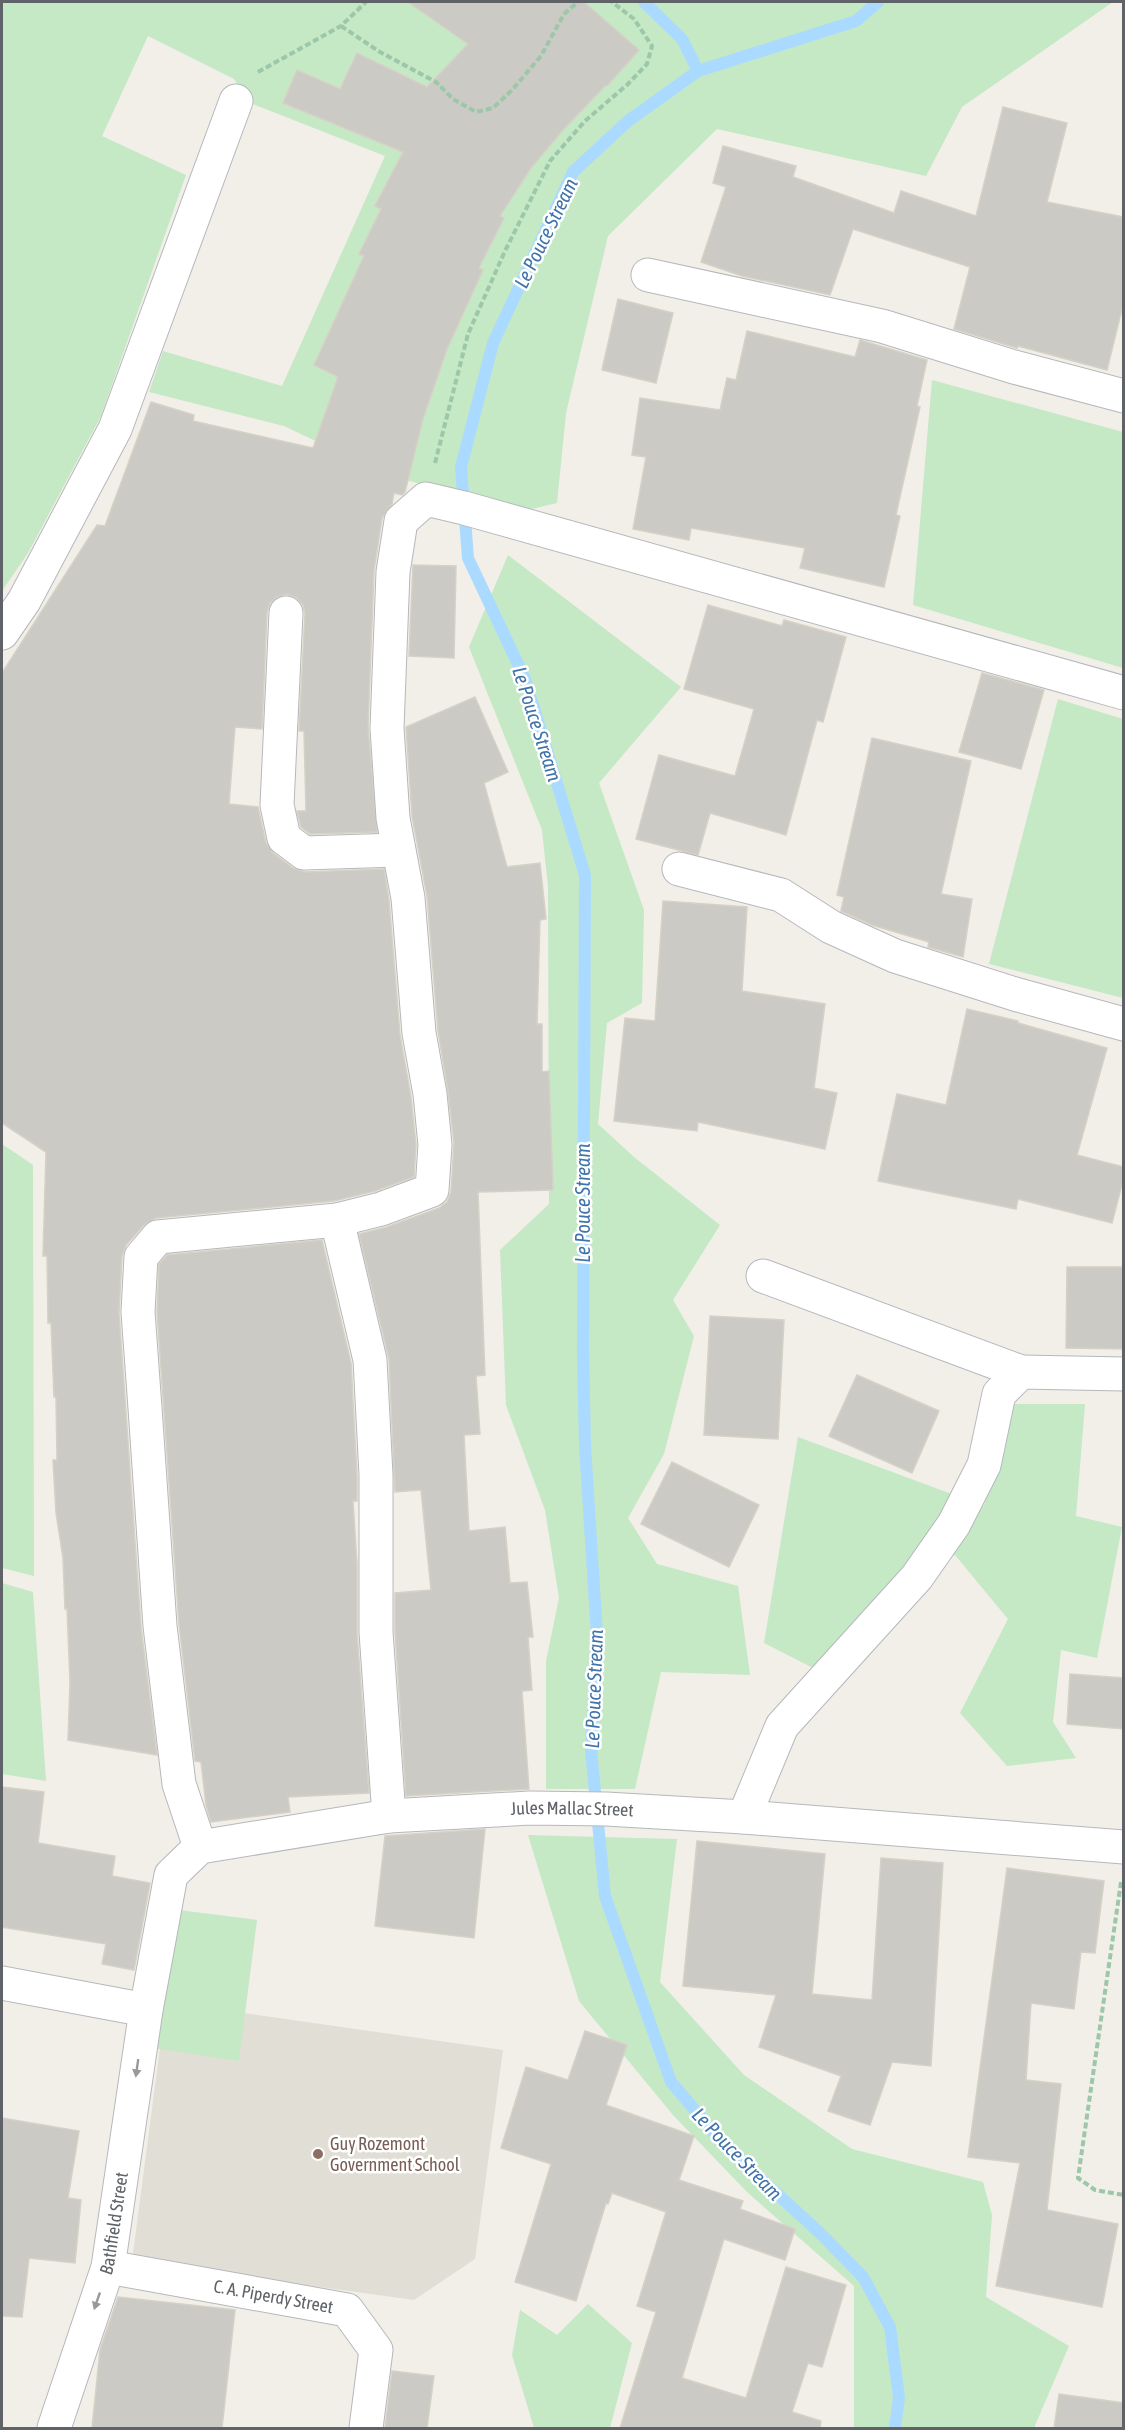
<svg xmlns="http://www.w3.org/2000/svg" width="1125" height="2430" viewBox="0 0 1125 2430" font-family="'Asap Condensed',sans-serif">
<rect width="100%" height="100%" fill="#f1efe8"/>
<path fill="#e1ded6" d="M166 2002 503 2050 475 2259 414 2300 132 2261Z"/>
<g fill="#c5e8c5">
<path d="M2 2H1113L962 107 926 176 717 129 608 236 566 413 557 503 523 511 387 475 284 426 149 392 163 351 282 386 385 156 250 103 234 79 148 36 102 136 186 175 101 416 28 553 2 591Z"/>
<path d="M932 380 1123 432V668L913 605Z"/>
<path d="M508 555 681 687 599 783 644 910 642 1003 607 1023 598 1124 634 1157 720 1225 673 1300 694 1336 664 1454 628 1518 657 1564 738 1586 750 1675 661 1672 635 1789H546V1661L559 1598 545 1510 506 1405 500 1250 549 1204 548 886 542 830 469 647Z"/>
<path d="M1058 699 1123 719V998L989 964Z"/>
<path d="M2 1144 33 1165 34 1576 2 1568Z"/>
<path d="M1010 1404H1085L1076 1516 1122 1527 1097 1658 1061 1650 1053 1722 1076 1758 1007 1766 960 1713 1008 1619 955 1555 909 1573 819 1671 764 1643 798 1437 984 1506Z"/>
<path d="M2 1583 33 1592 46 1781 2 1774Z"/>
<path d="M528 1835 677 1839 660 1982 744 2075 852 2149 983 2182 992 2215 986 2297 1069 2346 1034 2428H854V2286L747 2192 673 2115 579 2001Z"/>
<path d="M171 1909 257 1920 239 2061 154 2048Z"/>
<path d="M588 2304 632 2343 610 2428H534L512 2355 520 2310 557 2335Z"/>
</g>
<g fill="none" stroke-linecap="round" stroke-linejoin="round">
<g stroke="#aadaff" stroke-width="12">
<path d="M644 2 682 39 698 71 628 121 573 172 493 343 461 467 468 558 525 679 585 875 583 1352 585 1446 597 1635 591 1750 605 1896 671 2082 726 2147 821 2234 863 2277 890 2327 899 2398 895 2428"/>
<path d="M698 71 856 21 878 2"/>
</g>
</g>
<g fill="#cccac5" stroke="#d6d1c6" stroke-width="1.5">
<path d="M408 2H584L639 50 607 86 606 85 563 130 531 168 500 216 504 218 479 268 483 270 447 349 423 419 405 492 402 495 394 493 392 504 382 518 374 571 368 727 377 832 310 834 301 827 297 811H306L304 731H299L305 613 303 605 297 598 286 594 277 597 270 603 267 612 262 729 235 727 229 804 258 807 266 843 273 853 293 868 305 872 384 869 389 900 400 1035 411 1097 416 1145 414 1177 375 1191 334 1201 156 1218 144 1225 126 1245 122 1256 119 1313 141 1627 157 1755 68 1740 70 1682 67 1609H65L63 1558 56 1513 53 1460H57L56 1397H54L51 1323H48L47 1256H43L46 1152 2 1123V673L97 525 105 526 151 402 194 415 193 421 313 448 338 377 314 365 364 256 359 254 381 209 375 206 403 152 283 103 297 70 340 89 357 53 427 87 468 44Z"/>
<path d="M1003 107 1067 123 1047 202 1124 217 1123 305 1107 370 1018 346 1017 348 954 329 970 267 853 229 830 295 742 276 701 262 726 187 713 183 723 146 796 166 793 177 894 213 901 191 976 216Z"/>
<path d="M618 299 673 313 656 383 602 370Z"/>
<path d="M747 331 855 357 860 340 927 360 917 406 920 407 896 515 900 516 884 587 800 568 805 548 691 528 689 540 633 529 646 457 632 455 640 398 720 410 727 378 736 380Z"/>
<path d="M413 565 456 566 454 658 409 656Z"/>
<path d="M708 605 782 626 784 620 846 637 823 722 817 720 786 835 710 813 698 855 636 839 659 755 735 776 754 709 684 689Z"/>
<path d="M982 673 1044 690 1021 769 959 752Z"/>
<path d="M475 697 508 772 484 783 507 867 540 863 546 919 540 920 537 1024H542V1072L549 1071 553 1190 478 1192 485 1375 476 1376 480 1434 464 1435 469 1531 505 1527 510 1583 527 1582 533 1637H528L532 1690 522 1691 529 1789 406 1796 395 1631V1593L431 1590 421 1490 395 1492 389 1359 359 1234 387 1227 439 1208 447 1202 451 1192 454 1143 448 1091 438 1031 427 896 412 816 406 727Z"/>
<path d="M872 738 971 761 941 894 972 899 963 957 928 947 929 942 872 925 841 911 844 897 837 895Z"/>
<path d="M663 901 747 907 742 991 825 1004 814 1088 837 1093 825 1149 698 1122 697 1131 614 1121 625 1018 655 1021Z"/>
<path d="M967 1009 1018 1021V1023L1107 1048 1077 1155 1124 1167V1177L1112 1223 1018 1199 1016 1209 878 1181 897 1094 946 1105Z"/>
<path d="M322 1240 351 1363 357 1475V1501H353L357 1564V1633L369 1793 288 1797 290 1812 211 1822 206 1805 201 1762 195 1761 179 1624 157 1312 159 1264 167 1255Z"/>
<path d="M1067 1267H1124V1349L1066 1348Z"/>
<path d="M710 1316 784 1320 778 1439 704 1435Z"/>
<path d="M857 1375 939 1411 912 1473 829 1436Z"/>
<path d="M672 1462 759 1505 729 1567 641 1524Z"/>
<path d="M1070 1674 1124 1678V1729L1067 1724Z"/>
<path d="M2 1787 44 1792 38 1843 115 1856 112 1876 150 1883 134 1970 102 1964 106 1944 2 1927Z"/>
<path d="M485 1829 474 1938 375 1926 385 1836Z"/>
<path d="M697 1841 825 1854 812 1994 872 2000 881 1858 943 1863 931 2066 892 2062 870 2125 828 2111 841 2076 759 2047 776 1995 683 1986Z"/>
<path d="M1007 1868 1104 1881 1095 1953 1081 1952 1074 2009 1031 2003 1026 2080 1061 2084 1047 2210 1118 2224 1102 2307 996 2286 1020 2163 968 2157Z"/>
<path d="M585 2031 627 2045 606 2105 694 2136 679 2180 743 2201 740 2209 795 2229 785 2260 724 2239 682 2378 746 2398 786 2267 846 2285 822 2367 808 2363 792 2412 821 2421 820 2428H620L656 2312 637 2306 666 2212 612 2193 608 2204 606 2203 576 2301 515 2282 551 2164 501 2148 526 2067 568 2080Z"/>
<path d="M2 2118 79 2131 68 2198 81 2200 75 2263 29 2258 22 2317 2 2316Z"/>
<path d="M118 2297 235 2310 222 2428H92L100 2350Z"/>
<path d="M392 2371 434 2376 427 2428H385Z"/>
<path d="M1059 2394 1124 2403V2428H1054Z"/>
</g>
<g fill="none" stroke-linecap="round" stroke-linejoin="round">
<g stroke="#b5b8bc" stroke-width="35">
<g id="street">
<path d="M648 275 882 326 1014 367 1124 396"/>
<path d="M286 613 277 805 284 838 304 853 397 850"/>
<path d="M2 633 24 601 115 429 236 101"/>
<path d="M679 869 781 895 831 927 895 956 1018 995 1124 1024"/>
<path d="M337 1220 370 1360 376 1475V1632L389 1816"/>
<path d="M763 1276 1021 1372"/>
<path d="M744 1817 782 1726 917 1577 954 1524 984 1465 999 1394 1021 1372 1124 1374"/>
<path d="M200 1847 179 1784 160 1626 145 1408 138 1312 141 1257 158 1237 337 1220 381 1209 432 1190 435 1145 430 1094 419 1033 408 898 393 818 387 728 393 572 401 521 426 499 464 508 1124 693"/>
<path d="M2 1983 146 2010"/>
<path id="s1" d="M108 2267 347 2310 376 2350 366 2428"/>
<path id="s2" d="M54 2428 108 2267 146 2010 171 1875 200 1847 389 1816 530 1808 606 1809 744 1817 1124 1847"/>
</g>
</g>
<g stroke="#9cc7a9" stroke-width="4" stroke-dasharray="6 3" stroke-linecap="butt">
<path d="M341 26 380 52 436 82 453 99 476 112 493 108 512 90 541 56 564 14 578 2"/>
<path d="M258 72 341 26 366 2"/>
<path d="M435 463 468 334 505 251 550 161 585 121 628 84 647 64 652 46 634 19 612 2"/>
<path d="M1121 1882 1078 2178 1095 2190 1124 2195"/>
</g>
<use href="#street" stroke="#fff" stroke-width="33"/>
</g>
<defs><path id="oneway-solid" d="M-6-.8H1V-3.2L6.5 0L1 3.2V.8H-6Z" transform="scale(1.5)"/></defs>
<g fill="#979a9d">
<use href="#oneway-solid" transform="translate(137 2068) rotate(98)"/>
<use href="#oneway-solid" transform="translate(97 2301) rotate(109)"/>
</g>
<circle fill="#8d6e63" stroke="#fff" stroke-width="2" cx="318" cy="2154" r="6"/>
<g text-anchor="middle" stroke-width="5" stroke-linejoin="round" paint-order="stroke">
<g font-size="18" fill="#5f6368" stroke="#fff">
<text dy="6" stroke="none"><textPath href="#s2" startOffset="982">Jules Mallac Street</textPath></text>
<text dy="6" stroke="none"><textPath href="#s2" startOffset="214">Bathfield Street</textPath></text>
<text dy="6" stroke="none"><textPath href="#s1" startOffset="168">C. A. Piperdy Street</textPath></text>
</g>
<g font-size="18" fill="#785e54" stroke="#fff" text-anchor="start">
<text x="330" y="2150">Guy Rozemont<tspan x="330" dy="21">Government School</tspan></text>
</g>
<g font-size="20" font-style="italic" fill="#4174aa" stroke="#fff">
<text transform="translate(546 233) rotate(-64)" y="7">Le Pouce Stream</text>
<text transform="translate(537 724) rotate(72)" y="7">Le Pouce Stream</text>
<text transform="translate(583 1203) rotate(-90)" y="7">Le Pouce Stream</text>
<text transform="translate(594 1689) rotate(-88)" y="7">Le Pouce Stream</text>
<text transform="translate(737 2154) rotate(46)" y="7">Le Pouce Stream</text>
</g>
</g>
<rect width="1125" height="2430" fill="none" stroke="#5f6368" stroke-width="6"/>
</svg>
